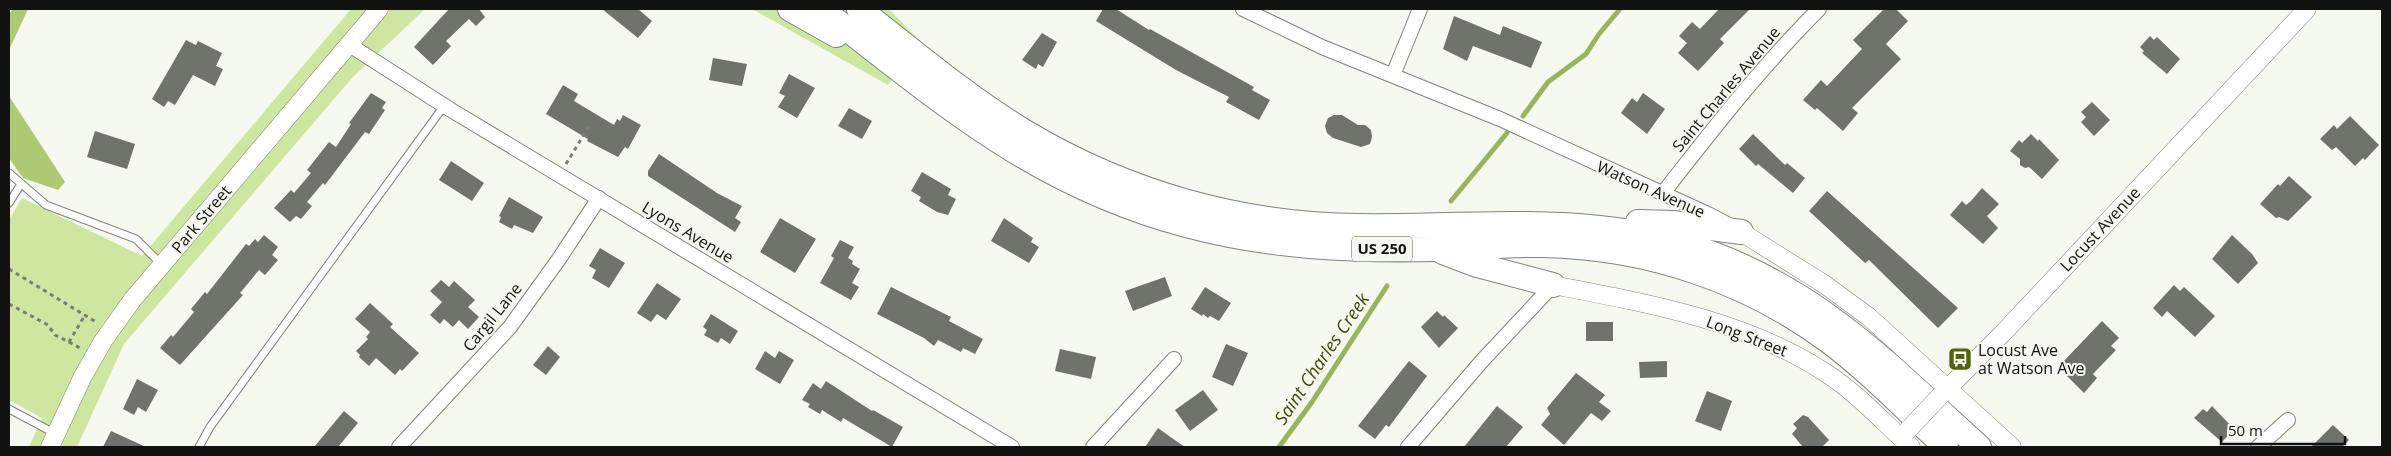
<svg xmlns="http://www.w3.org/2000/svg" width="2391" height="456" viewBox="0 0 2391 456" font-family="'Open Sans',sans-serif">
<rect width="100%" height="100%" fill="#f4f8ee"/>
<g fill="#cfe6a0">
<path d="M351 9H425L352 78 124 344 77 447H29L42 418 9 400V220L22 198 142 256Z"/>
<path d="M752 9H889L919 40 888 85Z"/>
</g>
<g fill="#aec873">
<path d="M12 9H28L9 50V15Z"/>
<path d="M9 96 65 182 58 190 23 178 9 158Z"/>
</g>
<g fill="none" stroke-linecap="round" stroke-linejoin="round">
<g stroke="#9ab35e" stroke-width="5">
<path d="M1523 116 1548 82 1586 54 1599 34 1620 9"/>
<path d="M1451 201 1507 133"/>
<path d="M1279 447 1312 402 1387 286"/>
</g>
</g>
<g fill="#70736b">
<path d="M449 9H479L485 17 476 26 469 19 446 41 451 46 433 65 414 47Z"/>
<path d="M602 9H638L652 21 638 38Z"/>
<path d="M1103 9H1116L1149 30 1150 29 1254 87 1252 90 1270 100 1259 120 1226 102 1229 97 1176 70 1096 21Z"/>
<path d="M1719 9H1750L1720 39 1724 43 1698 71 1678 53 1687 43 1679 36 1692 22 1700 29Z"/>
<path d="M1884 9H1896L1908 21 1886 44 1901 59 1852 108 1858 113 1843 131 1817 108 1815 110 1803 100 1821 80 1827 86 1862 49 1853 40Z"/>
<path d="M1454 16 1500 35 1503 26 1542 42 1531 68 1473 46 1467 61 1443 49Z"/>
<path d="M1042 33 1057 42 1043 67 1038 64 1036 69 1022 60Z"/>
<path d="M2150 36 2154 40 2157 37 2180 59 2167 74 2142 53 2144 51 2140 47Z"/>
<path d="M186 40 196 45 198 41 222 53 216 66 223 69 215 86 193 75 175 105 168 101 164 107 152 99Z"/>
<path d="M713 58 747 64 742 86 709 80Z"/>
<path d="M789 74 815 88 797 118 778 107 785 96 779 93Z"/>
<path d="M563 85 578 94 574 101 614 125 617 119 620 121 623 115 641 125 628 149 625 147 618 157 587 141 588 139 546 114Z"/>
<path d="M371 93 386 102 382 108 385 110 369 134 365 132 325 185 323 183 307 202 312 206 301 219 296 216 290 222 274 208 291 190 294 193 311 173 307 170 329 142 336 147 351 124 349 123Z"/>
<path d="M1643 93 1665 109 1647 134 1621 113 1632 98 1637 102Z"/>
<path d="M2092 102 2110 120 2094 136 2081 122 2086 117 2081 112Z"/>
<path d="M849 108 872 121 862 139 838 126Z"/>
<path d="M1334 115H1342L1358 125H1365L1371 130 1372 137 1370 144 1361 147 1333 138 1327 133 1325 126 1328 118Z"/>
<path d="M2350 116 2379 145 2365 160 2363 158 2355 166 2336 147 2332 150 2320 139 2334 125 2337 129Z"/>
<path d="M95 131 135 144 127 169 87 157Z"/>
<path d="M1753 134 1785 165 1787 163 1805 178 1793 193 1758 164 1756 166 1739 149Z"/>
<path d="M2031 134 2038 141 2039 139 2059 160 2042 179 2029 167 2025 168 2020 165V159L2010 151 2019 140 2022 143Z"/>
<path d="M659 154 717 193 742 206 735 218 741 222 735 232 648 176V171Z"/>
<path d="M451 161 484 183 472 201 439 180Z"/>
<path d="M922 172 951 189 948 195 956 199 948 215 937 212 919 201 921 197 911 191Z"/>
<path d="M2289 176 2312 197 2288 221 2279 217 2276 218 2260 204 2278 184 2280 186Z"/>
<path d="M1982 188 1999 204 1987 216 1998 228 1983 244 1950 215 1962 201 1966 205 1971 201Z"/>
<path d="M1827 191 1958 308 1938 328 1869 260 1865 263 1809 211Z"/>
<path d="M509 197 543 217 533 233 514 225 512 229 499 222 501 217 499 216Z"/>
<path d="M780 218 816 239 795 273 760 252Z"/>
<path d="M1004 218 1033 238 1031 242 1039 247 1029 263 991 241Z"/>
<path d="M264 235 278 247 272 255 278 260 265 275 259 270 240 293 243 295 180 365 160 348 171 335 173 337 194 312 191 309 205 292 207 294 246 244 249 246 255 239 258 242Z"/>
<path d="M2232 235 2252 254 2258 263 2238 284 2212 259Z"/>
<path d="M840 240 854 247 848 258 853 261 852 264 860 269 852 283 859 287 851 300 820 283 834 258 831 256Z"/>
<path d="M600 248 625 263 609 288 592 278 596 270 589 266Z"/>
<path d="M1165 277 1172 296 1133 311 1125 291Z"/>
<path d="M441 280 449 287 454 281 475 300 468 307 479 317 468 329 459 320 453 327 444 319 440 324 430 315 442 302 430 291Z"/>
<path d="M657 283 681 299 666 320 657 314 651 322 637 313Z"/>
<path d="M2174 285 2180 291 2184 287 2215 316 2195 337 2167 311 2162 317 2153 308Z"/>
<path d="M891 287 951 317 949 321 983 339 975 354 963 348 961 352 938 340 934 346 924 338 877 314Z"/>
<path d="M1205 287 1231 303 1219 321 1210 316 1208 318 1203 314 1202 316 1191 309Z"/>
<path d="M370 303 393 324 390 327 419 353 402 371 400 369 395 375 376 358 369 366 359 357 360 355 356 351 368 339 366 337 370 332 355 319Z"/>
<path d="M1437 311 1443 317 1444 315 1458 328 1439 348 1421 327Z"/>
<path d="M711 314 738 331 730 344 721 338 718 343 704 335 707 330 703 327Z"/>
<path d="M2102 321 2119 338 2111 346 2116 350 2093 374 2097 378 2084 393 2063 372 2067 367 2062 363Z"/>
<rect x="1586" y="322" width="27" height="19"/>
<path d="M1226 344 1248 353 1233 386 1212 377Z"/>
<path d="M548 346 560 357 546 375 533 365Z"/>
<path d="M1060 349 1096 357 1091 379 1055 371Z"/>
<path d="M765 351 775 358 779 351 794 360 780 384 755 369Z"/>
<path d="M1409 361 1427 376 1389 427 1386 425 1375 439 1358 426Z"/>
<path d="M1667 361V377L1640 378 1639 362Z"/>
<path d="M1576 373 1605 395 1599 402 1611 411 1602 421 1591 413 1564 445 1541 425 1550 414 1547 408Z"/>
<path d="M137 379 158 390 146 412 138 407 134 415 123 409Z"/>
<path d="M826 381 872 411 873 410 903 427 892 447 843 418 841 422 822 410 820 414 808 407 810 404 802 400 813 383 821 389Z"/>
<path d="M1203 390 1218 410 1190 431 1175 410Z"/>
<path d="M1707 391 1732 401 1721 431 1695 421Z"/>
<path d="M1497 406 1523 427 1506 447H1464Z"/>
<path d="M2212 406 2234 429 2222 442 2194 418 2203 409 2207 412Z"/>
<path d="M344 411 358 423 338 447H314Z"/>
<path d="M1803 415 1808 417 1829 440 1822 447H1803L1792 434 1797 428 1793 424Z"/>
<path d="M2333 425 2349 440 2342 447H2311Z"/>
<path d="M1158 428 1169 436 1185 447H1145Z"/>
<path d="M111 431 146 447H103Z"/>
</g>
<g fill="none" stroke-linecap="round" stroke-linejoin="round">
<g stroke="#80837b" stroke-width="9">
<g id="service">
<path d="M9 173 46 205 136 239 162 265"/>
<path d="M9 203 21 184"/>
<path d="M9 409 56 434"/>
<path d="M199 447 210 427 444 106"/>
</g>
</g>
<g stroke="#80837b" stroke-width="16">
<g id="minor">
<path d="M1243 9 1322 47 1500 119 1708 214 1729 225"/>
<path d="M348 44 451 110 1012 447"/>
<path d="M1393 75 1420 9"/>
<path d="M1663 193C1713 129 1762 66 1819 9"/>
<path d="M399 447 510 327 559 259 599 198"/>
<path d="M1093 447 1174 359"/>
<path d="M1408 447 1481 362 1553 285"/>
<path d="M2258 447 2288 420"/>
</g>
</g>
<g stroke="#80837b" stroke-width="19">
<g id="tertiary">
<path d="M1741 232 1824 284 1869 317 2012 447"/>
<path d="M1553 285C1646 303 1745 320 1826 373 1857 393 1883 422 1911 447"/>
<path d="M1942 394 2003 333 2307 9"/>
<path d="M50 447 82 378 103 341 133 299 379 9"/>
</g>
</g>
<g stroke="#80837b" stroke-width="26">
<g id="trunk">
<path d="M790 9 836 35"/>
<path d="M821 9C884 57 946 109 1013 150 1067 183 1126 209 1186 225 1267 247 1352 251 1436 249 1471 248 1507 244 1543 245 1646 247 1747 280 1830 342 1871 373 1908 412 1946 447"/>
<path d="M859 9C913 51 967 97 1025 132 1127 193 1241 225 1359 226 1477 228 1599 210 1713 254 1825 296 1893 369 1979 447"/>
<path d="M1638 222 1673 223 1741 232"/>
<path d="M1443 252 1477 265 1553 285"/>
</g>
</g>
<g stroke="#7b7d77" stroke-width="3" stroke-dasharray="4 4" stroke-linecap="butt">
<path d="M566 164 591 123"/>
<path d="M9 269 96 322"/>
<path d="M9 304 48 325 55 335 69 342 85 315"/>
<path d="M69 342 80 348"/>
</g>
<use href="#service" stroke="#fff" stroke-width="7"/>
<use href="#minor" stroke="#fff" stroke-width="14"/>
<use href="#tertiary" stroke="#fff" stroke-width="18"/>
<use href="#trunk" stroke="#fff" stroke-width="24"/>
<g stroke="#80837b" stroke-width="19" stroke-linecap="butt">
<path id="tertiary-bridge" d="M1906 432 1942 394"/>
</g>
<use href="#tertiary-bridge" stroke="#fff" stroke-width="18"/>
</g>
<defs>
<g id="bus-square" transform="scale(1.25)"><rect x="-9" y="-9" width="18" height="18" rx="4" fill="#4f630d" stroke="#f4f8ee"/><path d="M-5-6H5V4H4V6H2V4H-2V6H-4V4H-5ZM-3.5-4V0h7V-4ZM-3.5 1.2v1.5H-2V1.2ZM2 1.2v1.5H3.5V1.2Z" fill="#fff"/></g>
</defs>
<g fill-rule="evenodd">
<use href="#bus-square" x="1960" y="359"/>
</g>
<g text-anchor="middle" stroke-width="4" stroke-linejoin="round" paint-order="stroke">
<rect fill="#f4f8ee" stroke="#565853" stroke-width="1" x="1352" y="236.5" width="60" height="25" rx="4"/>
<g font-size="15" font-weight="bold" fill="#121310">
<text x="1382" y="254">US 250</text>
</g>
<g font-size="16" fill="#121310" stroke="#f4f8ee">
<text transform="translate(1726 89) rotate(-50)" y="6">Saint Charles Avenue</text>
<text transform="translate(1651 189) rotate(24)" y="6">Watson Avenue</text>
<text transform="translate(201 219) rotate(-50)" y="6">Park Street</text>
<text transform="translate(2100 229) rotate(-47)" y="6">Locust Avenue</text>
<text transform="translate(688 232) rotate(31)" y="6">Lyons Avenue</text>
<text transform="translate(492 317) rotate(-51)" y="6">Cargil Lane</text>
<text transform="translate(1747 336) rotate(21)" y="6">Long Street</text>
</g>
<g font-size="16" fill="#121310" stroke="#f4f8ee" text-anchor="start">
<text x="1978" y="356">Locust Ave<tspan x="1978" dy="18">at Watson Ave</tspan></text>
</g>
<g font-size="18" font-style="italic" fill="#3b4b0b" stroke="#f4f8ee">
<text transform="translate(1322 359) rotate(-56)" y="6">Saint Charles Creek</text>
</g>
</g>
<rect width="2391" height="456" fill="none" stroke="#121310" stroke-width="20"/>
<path d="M2221 436v8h124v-8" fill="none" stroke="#121310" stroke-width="2.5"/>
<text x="2228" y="436" font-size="15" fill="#121310" stroke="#f4f8ee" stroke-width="4" paint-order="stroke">50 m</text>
</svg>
